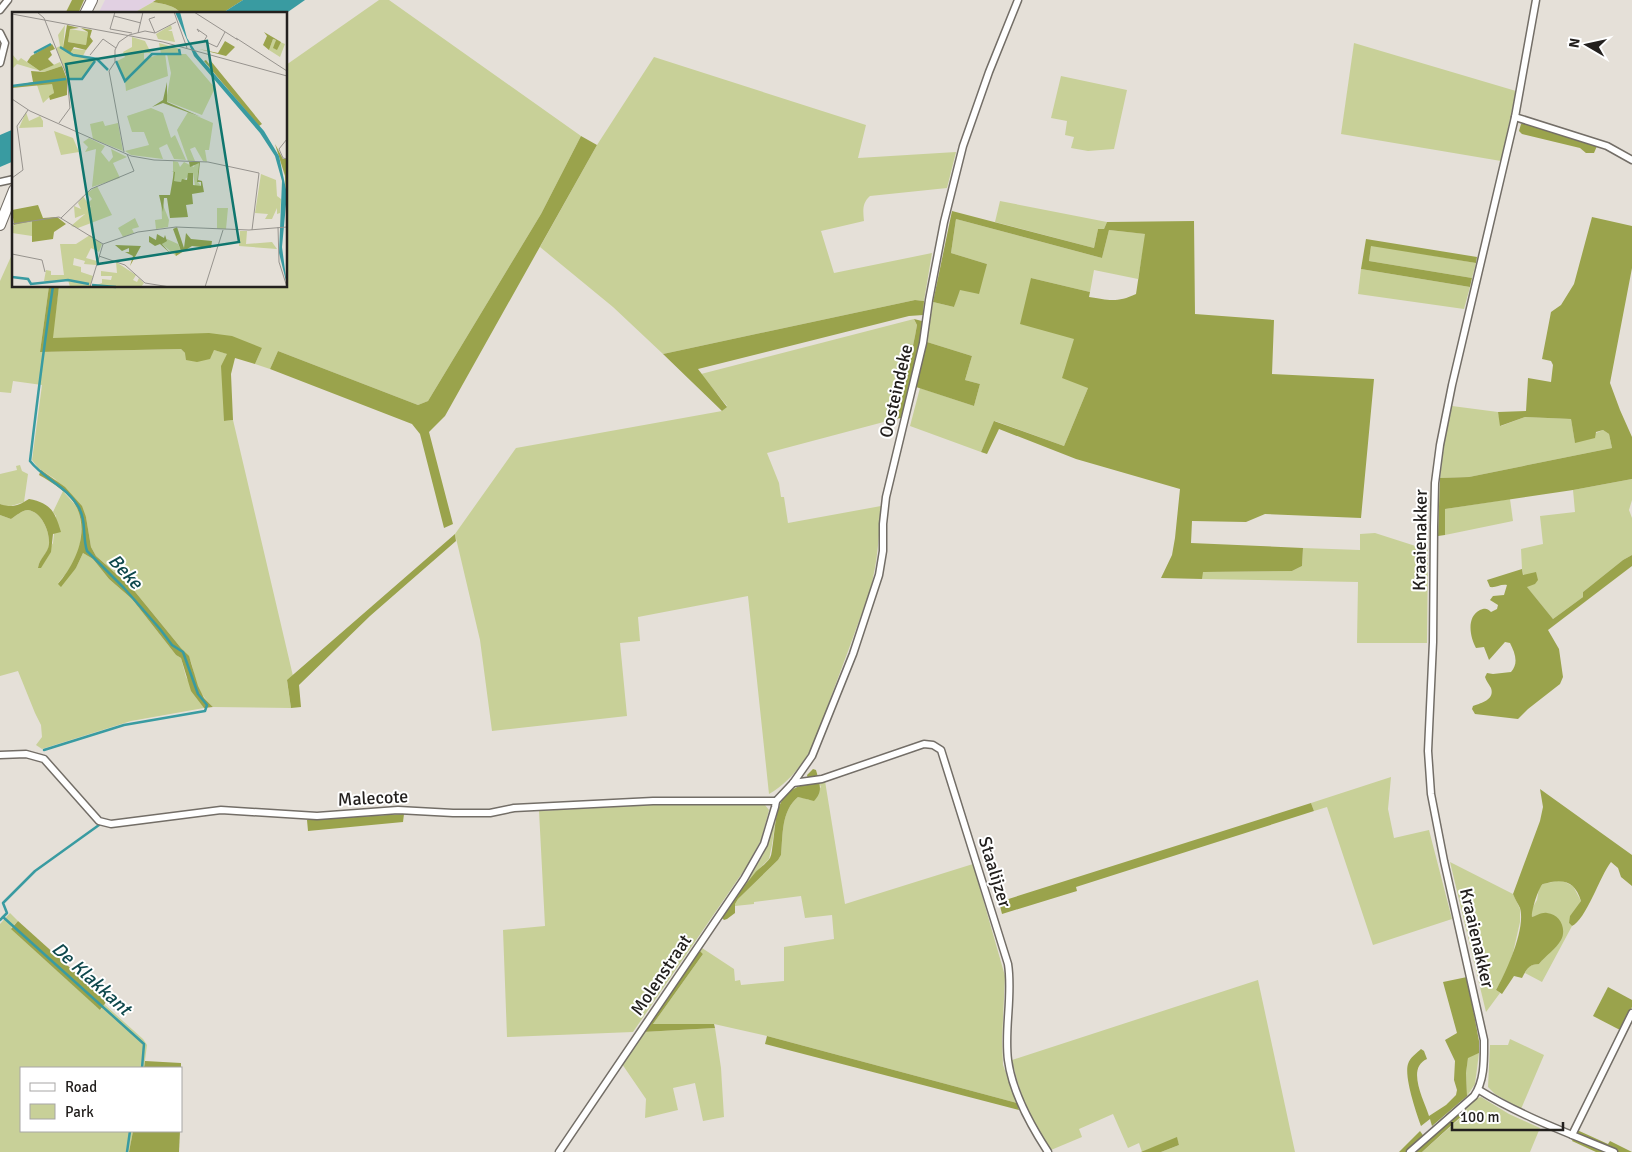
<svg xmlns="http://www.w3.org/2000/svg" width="1632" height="1152" viewBox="0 0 1632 1152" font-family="Signika,sans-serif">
<rect width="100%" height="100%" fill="#e5e0d8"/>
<path fill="#e1d0e2" d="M105 0H156L132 14H98Z"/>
<g fill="#c8d098">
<path d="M379 0H389L581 136 541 214 428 401 418 405 278 351 270 369 255 364 262 348 52 338 59 286H286V65Z"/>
<path d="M153 2C164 4 174 5 182 14H132Z"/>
<path d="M1354 43 1516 91 1501 161 1341 134Z"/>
<path d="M654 57 866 125 858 158 956 152 947 188 870 196C862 203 863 211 864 221L821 231 834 273 932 253 924 301 915 300 663 354 613 307 540 247 597 145Z"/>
<path d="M1061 76 1127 90 1114 149 1088 151 1071 148 1074 137 1065 135 1067 121 1051 118Z"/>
<path d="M1000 201 1107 222 1104 229H1098L1094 248 995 222Z"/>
<path d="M956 219 1102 258 1109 230 1146 234 1138 279 1094 270 1090 292 1031 278 1075 339 1088 388 1064 446 995 421 981 452 910 426 920 388 974 406 980 384 965 380 972 356 927 342 933 302 954 307 959 289 987 264 951 253Z"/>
<path d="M1371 245 1476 263 1472 278 1369 261Z"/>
<path d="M14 250V286H49L40 352 181 349 185 353 214 350 228 354 224 421 233 420 293 676 287 681 291 708 213 707C207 701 202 695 198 688 191 671 196 662 181 648L132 588 96 556 91 547 86 517 55 479 38 468 32 460 42 385 13 381 11 393 0 392V281Z"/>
<path d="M1361 269 1470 287 1464 309 1358 294Z"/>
<path d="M914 319 917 325 915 336 909 365 895 419 767 453 779 483 781 497H784L788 523 881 506C879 535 878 562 870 590 857 627 843 665 829 702 823 719 816 741 807 756 797 771 785 785 769 794L748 596 638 617 640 641 620 643 627 716 492 731 480 640 455 534 516 448 722 411 727 406 701 374Z"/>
<path d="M1452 406 1498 412 1501 426 1525 417 1571 419 1575 442 1603 430 1609 434 1612 448 1469 477 1440 478 1444 445Z"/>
<path d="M20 465 22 471 28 474 24 502 8 507 0 504V474L17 470 16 466Z"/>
<path d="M1632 479V500L1629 510 1632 518V555L1623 560 1583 592V597L1553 619 1526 586 1522 569 1521 549 1543 544 1540 516 1575 512 1573 490Z"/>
<path d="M63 491C67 496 72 501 76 506 83 518 82 540 78 553 74 564 66 574 58 583L76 568 83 553 93 559 109 579 132 599 176 655 181 658 186 677 204 708 131 721 42 749 36 745 42 737 41 725 35 713 18 671 0 676V515L11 519C16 516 22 510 28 510 42 512 50 532 49 544 49 554 39 558 38 568L53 543 56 516 53 512Z"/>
<path d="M1510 499 1513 521 1445 535V509Z"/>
<path d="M1375 533 1428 550 1427 643H1357L1358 582 1202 579V572L1292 571 1302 566 1303 548 1360 550V534Z"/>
<path d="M1391 777 1388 809 1394 838 1429 830 1452 919 1373 945 1327 807 1314 811 1311 803Z"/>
<path d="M825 781 845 904 973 864 1005 976 1002 1040 1003 1065 1017 1103 767 1036 714 1024H653L703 954 700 951 702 948 734 969 735 981 740 980 741 985 784 981V947L834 939 832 915 805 918 801 896 754 902V904L735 906V904L738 899 778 860 781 855C783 835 781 811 798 797L804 798 809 800 821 787 819 783Z"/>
<path d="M716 804 765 805 769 810 761 840 747 866 633 1032 507 1037 503 930 545 926 539 811 651 805Z"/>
<path d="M776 817 772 845 769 859 755 873 738 895 763 855Z"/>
<path d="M1450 862 1513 894 1520 909V922L1513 953 1507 970 1496 990 1500 993 1486 1012Z"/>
<path d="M1561 880 1573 886 1581 901 1569 923 1572 926 1542 982 1525 973C1528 966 1532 964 1539 964L1542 960 1536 916 1532 917 1531 910 1537 900 1539 888 1543 884Z"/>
<path d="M10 913 18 921 11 928 101 1010 104 1004 143 1039 147 1045 144 1068H21V1131H133L129 1152H0V924Z"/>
<path d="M1258 980 1295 1152H1161L1179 1145 1177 1138 1142 1152 1139 1143 1128 1148 1113 1114 1079 1129 1082 1137 1051 1150C1031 1124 1019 1092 1012 1060Z"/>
<path d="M715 1028 721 1068 724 1117 703 1121 695 1083 673 1088 678 1110 645 1118 646 1099 622 1064 643 1032Z"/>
<path d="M1510 1039 1544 1055 1521 1109 1495 1094 1488 1087 1490 1045H1508Z"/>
<path d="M1479 1053 1475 1084 1467 1096 1466 1073 1468 1057Z"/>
<path d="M1481 1097 1509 1114 1540 1128 1530 1152H1422L1466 1113 1464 1109 1477 1098Z"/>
</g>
<g fill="#9aa34c">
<path d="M72 0H84L78 14H65Z"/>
<path d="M156 0H243L221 14H182C174 5 164 4 153 2Z"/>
<path d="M1526 123 1597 146 1594 153H1586L1580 148 1522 134 1519 131 1521 124Z"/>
<path d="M581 136 597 145 445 416 429 432 453 524 444 528 420 434 412 424 270 369 278 351 418 405 428 401 541 214Z"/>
<path d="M952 211 1094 248 1098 229H1104L1107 222 1194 221 1195 314 1274 320 1272 374 1374 379 1361 518 1265 514 1246 522 1192 521 1191 543 1303 548 1302 566 1292 571 1203 572 1202 579 1161 578 1172 555 1175 538 1180 489 1076 459 999 429 987 454 981 452 994 421 1064 446 1088 388 1062 378 1074 339 1020 324 1031 278 1090 292 1089 297C1108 300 1117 303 1136 294L1145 234 1109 230 1102 258 956 219 951 253 987 264 979 294 960 290 954 307 933 302Z"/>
<path d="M1592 217 1632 226V268L1610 383 1620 410 1632 437V479L1573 490 1445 509V535L1438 536 1440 478 1469 477 1612 448 1609 434 1603 430 1596 432 1595 438 1575 443 1571 419 1525 417 1500 426 1498 412 1526 411 1528 378 1551 382 1553 365 1551 361 1542 359 1551 312 1561 305 1574 284Z"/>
<path d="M1366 239 1477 257 1476 263 1371 246 1369 261 1472 278 1470 287 1361 269Z"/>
<path d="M49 286H59L53 338 209 333 232 336 262 348 255 364 235 358 231 374 233 420 224 421 221 366 227 354 214 350 210 359 197 362 186 360 185 353 181 349 40 352Z"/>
<path d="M915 300 924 301 923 315 909 316 698 369 727 407 722 411 663 354Z"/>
<path d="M914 319 922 321 923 323 921 343 901 418 895 419 909 365 915 336 917 325Z"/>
<path d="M927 342 972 356 965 380 980 384 974 406 916 387Z"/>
<path d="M41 470 65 487 82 506 86 517 91 547 96 556 132 588 181 648 189 656 198 686 204 698 213 707 204 708 191 691 181 658 176 655 132 599 109 579 93 559 83 553 76 568 61 587 58 584C75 564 89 535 77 508 70 493 53 483 39 475Z"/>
<path d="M29 499C51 503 55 512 61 532L53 534 51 552 41 568H38C39 558 48 554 49 544 50 532 42 512 28 510 22 510 16 516 11 519L0 515V504C12 508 18 506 29 499Z"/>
<path d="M455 534 456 541 370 616 299 685 301 707 291 708 287 680Z"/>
<path d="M1632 555V566L1548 630 1559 649 1563 677 1560 684 1528 709 1518 719 1475 714 1472 709 1473 706C1481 703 1495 700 1491 688 1489 684 1486 681 1485 677L1487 673 1493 674 1511 672C1519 663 1515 653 1510 643L1505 642 1489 660 1484 647 1476 648C1470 637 1466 617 1480 610 1485 608 1487 608 1491 612L1497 609 1498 605 1490 600 1493 596 1504 595 1507 585C1500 584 1496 588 1490 587L1487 580 1522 569 1523 575 1536 572 1538 580 1535 584 1527 587 1553 619 1583 597V592L1623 560Z"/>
<path d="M813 769 816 770C819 782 824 791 814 801L798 797C781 811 783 835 781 855L778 860 738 899 735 904V913L727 919 724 920 722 918C732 903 742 888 754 874 758 869 766 864 770 858 772 854 772 848 773 843 777 814 775 791 809 783L807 775Z"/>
<path d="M1540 789 1632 855V886L1621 877 1618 868 1611 862C1600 876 1586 920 1572 926L1569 923 1570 916 1581 901C1576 885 1568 879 1551 882 1549 883 1546 883 1543 884 1539 886 1531 911 1532 917 1536 916 1542 912 1547 913 1560 914 1567 929 1561 940 1556 949 1545 956 1539 964 1529 964 1526 970 1522 978L1514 976 1502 994 1496 990C1506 972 1526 929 1520 908 1518 904 1515 899 1513 894L1540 821 1543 807Z"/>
<path d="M1311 803 1314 811 1076 887 1077 891 1002 914 999 902Z"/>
<path d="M404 814 403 822 308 831 307 820Z"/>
<path d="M18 921 107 1001 100 1010 11 929Z"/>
<path d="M700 951 703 954 653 1024H714L715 1028 643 1032Z"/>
<path d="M1467 977 1479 1041V1053L1468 1058 1466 1073 1467 1096 1432 1126 1430 1119 1421 1126C1416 1112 1404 1077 1408 1064 1410 1057 1417 1053 1421 1049L1424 1051 1427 1059C1406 1068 1424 1100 1429 1116L1446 1105 1456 1095 1457 1090 1454 1080 1455 1061 1445 1040 1457 1033 1443 982Z"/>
<path d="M1608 987 1632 1000V1007L1620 1030 1593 1016Z"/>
<path d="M767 1036 1017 1103 1019 1110 765 1044Z"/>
<path d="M145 1061 181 1063V1068H144Z"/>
<path d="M1464 1109 1466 1112 1422 1152H1399L1420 1131 1427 1141Z"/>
<path d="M1577 1130 1608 1144 1610 1141 1632 1152H1596L1572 1141Z"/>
<path d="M133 1131H180L179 1152H129Z"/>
<path d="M1177 1137 1179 1145 1161 1152H1141Z"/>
</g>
<g fill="#399ba1">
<path d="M243 0H305L285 14H221Z"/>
<path d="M14 129V161L0 167V135Z"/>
</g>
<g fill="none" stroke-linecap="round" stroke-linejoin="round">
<g stroke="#399ba1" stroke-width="2.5">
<path d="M44 750 124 725 205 711 207 705 198 694 183 652 172 645 160 629 124 588 87 551C82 536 87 521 78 506 67 487 44 479 30 461 37 402 44 344 53 286"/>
<path d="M3 917 144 1044 142 1068"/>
<path d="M0 920 7 913 3 903 35 871 99 825"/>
<path d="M127 1152 130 1131"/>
</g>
<g stroke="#736e67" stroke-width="9">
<g id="street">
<path d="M0 10 8 0"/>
<path d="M0 33 5 43 0 63"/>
<path d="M1515 117 1607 146 1632 160"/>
<path d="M0 182 14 179"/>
<path d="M0 755 26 754 44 759 99 821 111 824 221 810 317 816 398 810 453 813H490L514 808 653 801H776"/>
<path d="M793 783 822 779 924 744 933 745 941 750 1008 964C1013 996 1004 1028 1008 1060 1012 1091 1031 1126 1048 1152"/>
<path d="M1479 1090C1521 1116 1568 1133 1614 1152"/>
<path d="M1572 1135 1632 1013"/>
<path d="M559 1152 744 879 764 844 775 807 776 801 793 783 812 756 853 654 879 575 883 551V524L886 497 923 343 929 300 944 222 963 146 989 72 1018 0"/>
<path d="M1410 1152 1474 1096C1485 1080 1484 1059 1484 1040L1444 861 1431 794 1428 751 1433 642 1434 527 1435 483 1440 445 1452 385 1515 117 1536 0"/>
</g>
</g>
<g stroke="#736e67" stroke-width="12">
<g id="primary">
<path d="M85 14 92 0"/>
<path d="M0 225 14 190"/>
</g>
</g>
<use href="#street" stroke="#fff" stroke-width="6"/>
<use href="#primary" stroke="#fff" stroke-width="10"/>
</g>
<g text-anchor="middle" stroke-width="4" stroke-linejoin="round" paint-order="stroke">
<g font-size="18" fill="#23201e" stroke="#fff">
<text transform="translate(896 391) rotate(-77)" y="6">Oosteindeke</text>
<text transform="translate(1420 540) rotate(-89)" y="6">Kraaienakker</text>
<text transform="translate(373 798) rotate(-3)" y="6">Malecote</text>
<text transform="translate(995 872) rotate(73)" y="6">Staalijzer</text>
<text transform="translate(1477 938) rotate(77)" y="6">Kraaienakker</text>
<text transform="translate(661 975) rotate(-56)" y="6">Molenstraat</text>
</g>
<g font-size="19" font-style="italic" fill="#0e484c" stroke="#fff">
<text transform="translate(126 571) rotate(47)" y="7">Beke</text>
<text transform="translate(92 978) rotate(42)" y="7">De Klakkant</text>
</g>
</g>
<g transform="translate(12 12)">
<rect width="275" height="275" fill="#e5e0d8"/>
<path d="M53 13 51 36 74 38 70 46 77 44 84 48 70 68H56L44 36 48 34 46 23ZM159 13 160 17 156 19H160L163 30 146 27 144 22ZM58 17 76 20 74 33 56 30ZM120 25 133 29 139 41H132V47L149 42 147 31 168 37 169 42H174L203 76 190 103 154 89 159 61 155 42H166L153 41 156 64 114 79 113 69 119 65 126 57 127 54 113 68 105 49 113 45 111 40 120 35ZM261 27 264 28 262 37 268 30 273 32 268 45 257 38ZM0 42 6 49 9 46 28 59 48 50 50 54 32 60 5 52 0 57ZM40 71 42 81 31 91 25 73ZM139 96 151 101 159 126 163 123 174 148 162 147 155 132 147 136 151 147 119 143 113 139 137 133 132 120H120L115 104ZM14 100 17 109 28 104 31 109V115L7 116ZM176 100 201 111 197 138H193L195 150 191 149 183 135 178 137 183 149H176L165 118ZM91 109 93 114 106 111 111 139 81 127 78 112ZM42 119 61 126 67 140 49 143ZM77 126 93 134 89 140 97 150 101 145 99 137 115 145 101 151 108 166 80 175 84 137 73 140 76 135 71 130ZM161 149 166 150 168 155 172 150 182 155 183 151H187L185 169 189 174H183L181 161 169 170 161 169ZM249 162 264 168 265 184 269 187 268 201 265 202V196L260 207H253L256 202 243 201ZM85 174 100 203 66 216 59 214 73 202 63 206 62 194 69 197 66 191 71 184 79 196 77 190 80 187 75 181ZM149 188 157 208 156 215 144 217 143 208 150 207ZM205 196H216L214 217H205ZM123 206 127 215 120 217 122 221 111 225 106 216ZM20 208V224L0 221V214ZM228 219H235L234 232 260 230 265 237 227 234ZM78 223 90 232 87 240 79 236 74 246 85 249 84 253 72 252 73 249 62 246 61 253 69 255V260L81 264 78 275H58L56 268 32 269 34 258 39 259V263H52L48 232H64ZM155 227 166 232 169 239 164 244 150 232ZM104 250 124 263 121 268 125 270 127 266 132 271 129 275H79L90 271V267L99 268 100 264H89V259L105 261Z" fill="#c8d098"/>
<path d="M55 13 67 16 58 17 56 30 74 33 76 20 69 16 80 18 78 25 81 29 74 38 62 35 58 41 51 36ZM252 20 269 30 265 38 261 36 264 28 261 27 257 38 251 33 255 24ZM213 29 223 35 214 44 187 37 206 41ZM40 32 43 37 38 39 40 43 36 47 42 53 28 59 15 50 19 44ZM194 48 197 52 198 48 250 112 247 114 192 49ZM50 54 55 67V83L38 88 37 84 42 81 40 72 0 76V74L21 70 19 59 32 60ZM155 70V90L189 105 151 91 140 95 151 88ZM263 132 271 147H274L275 154V207L273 164ZM177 150H188L186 168 190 169 192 180 180 182 181 192 174 193 176 205 158 206 155 186H152L151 200 147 183H158L162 160 159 159 163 160 162 169 169 170 170 167 175 168 176 161H181V173L189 174V170H185L187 151 178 155ZM26 193 31 206 45 205 54 212 42 220 41 227 20 230V209L2 213 0 198ZM165 215 172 236 174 221 179 227 200 229 199 236 180 234 164 244 163 240 169 239 161 217ZM145 222 152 226 153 223 155 229 150 232 159 242 148 232 143 234 137 230V224L144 228ZM103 233 129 234 118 254 121 244 113 240H117V236L110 239Z" fill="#9aa34c"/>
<path d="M163 0H168L175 26 186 43 252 119 267 144 275 182 270 235 275 273 267 241 270 169 263 144 248 121 182 44Z" fill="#399ba1"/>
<path fill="none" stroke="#399ba1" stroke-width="2.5" d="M48 35 61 43 85 47 96 58M22 41 39 32M104 49 113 69 140 42H168L167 37M57 67H70L83 49M0 74 54 67M0 265 16 267 19 272 56 268 77 272M80 273 104 275"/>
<path fill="none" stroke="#97938e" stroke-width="1" d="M25 0 32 6 55 64 58 96 47 111M103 0 98 17 120 21M162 0 175 36M182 0 226 28M0 2 151 30 275 64M102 4 129 11M143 5 137 7 143 21M187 20 185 17 195 24 192 29M126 21 131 0M224 26 275 59M192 29 205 35 213 20M78 43 91 27 104 36M0 87 18 99 119 144 142 148 196 150 247 161 240 218M275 127 267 137 271 146 275 147M112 140 97 59 103 50V38L107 30 117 23 133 19 143 21 164 10M0 166 11 158 5 114 16 98M49 206 79 177 122 159 115 142M0 212 47 205 91 232M266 215 267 250 275 275M91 232 126 220 164 215 237 218 275 215M0 242 30 248 33 260M87 244 113 253 133 271M133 271 158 275M78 275 91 232M193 275 211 218"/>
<path fill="#0f766e" fill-opacity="0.15" stroke="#0f766e" stroke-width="2.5" d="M195 29 227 230 86 252 54 52Z"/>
<rect width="275" height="275" fill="none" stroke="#23201e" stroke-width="2.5"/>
</g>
<rect x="20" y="1067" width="162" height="65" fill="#ffffff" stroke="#a7a6a5"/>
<rect x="30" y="1083" width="25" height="8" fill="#ffffff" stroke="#a7a6a5"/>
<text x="65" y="1092" font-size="15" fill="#23201e">Road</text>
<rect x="30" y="1104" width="25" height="15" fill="#c8d098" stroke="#a7a6a5"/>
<text x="65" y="1117" font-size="15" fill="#23201e">Park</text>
<g transform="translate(1587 45) rotate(279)" stroke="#ffffff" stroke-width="4" paint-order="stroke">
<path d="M0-4L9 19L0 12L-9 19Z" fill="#23201e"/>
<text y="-8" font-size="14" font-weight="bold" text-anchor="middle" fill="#23201e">N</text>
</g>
<path d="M1452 1122v8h111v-8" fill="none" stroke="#23201e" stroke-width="2.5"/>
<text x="1460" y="1122" font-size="15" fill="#23201e" stroke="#ffffff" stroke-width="4" paint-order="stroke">100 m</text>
</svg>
